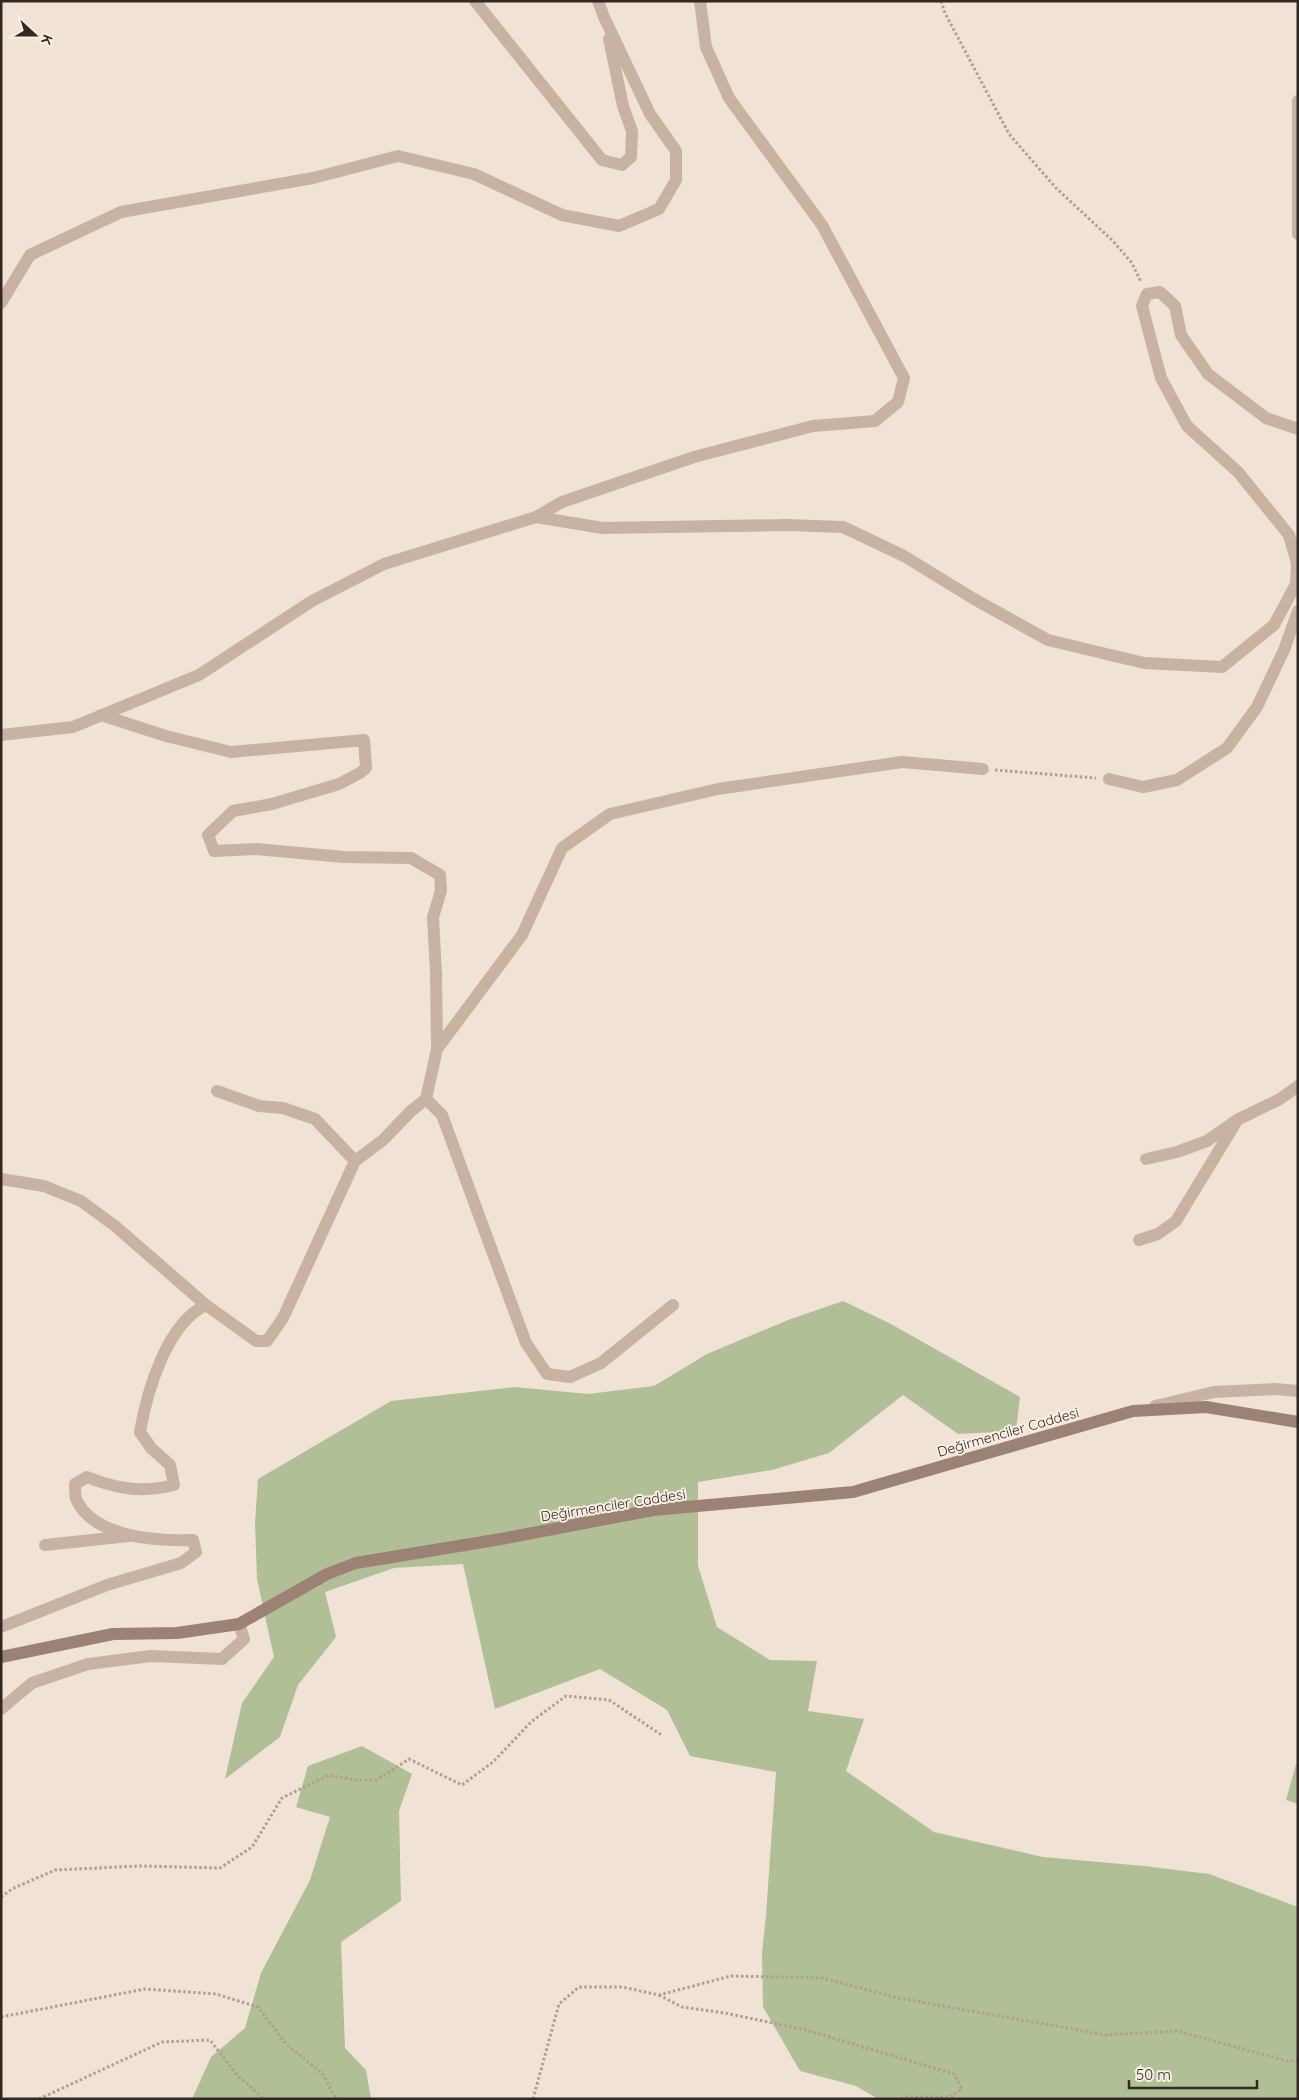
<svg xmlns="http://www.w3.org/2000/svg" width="1299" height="2100" viewBox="0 0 1299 2100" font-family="Quicksand,sans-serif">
<rect width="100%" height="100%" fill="#f0e3d6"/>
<g fill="#b1bf96">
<path d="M843 1301 891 1324 1020 1397 1016 1431 958 1434 903 1395 829 1453 772 1470 698 1482V1566L717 1627 770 1660 817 1661 808 1711 864 1719 846 1771 934 1832 1043 1857 1144 1866 1209 1874 1298 1907V2099H878L856 2086 800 2071 763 2007 762 1953 766 1915 776 1772 690 1756 667 1710 600 1669 495 1709 463 1564 394 1568 325 1592 336 1637 298 1685 280 1737 225 1779 242 1703 274 1657 257 1579 255 1524 258 1479 391 1401 515 1387 588 1394 654 1386 707 1354 788 1320Z"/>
<path d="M362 1746 412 1774 399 1811 401 1901 341 1942 345 2048 366 2070 371 2099H192L211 2057 245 2028 261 1973 310 1880 330 1817 296 1807 308 1766Z"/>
<path d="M1296 1764 1298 1765V1804L1286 1800Z"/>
</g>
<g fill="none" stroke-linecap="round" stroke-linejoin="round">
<g stroke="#b39d8d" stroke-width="3" stroke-dasharray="2.5 2.5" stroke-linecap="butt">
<path d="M941 1 945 13 1009 134 1056 188 1112 240 1132 263 1141 282"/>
<path d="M995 770 1096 778"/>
<path d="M1 1897 12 1889 55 1870 140 1866 220 1868 252 1847 282 1798 329 1775 355 1780H377L409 1759 462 1785 493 1762 531 1722 566 1696 609 1700 663 1736"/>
<path d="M659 1995 682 2007 725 2013 806 2030 954 2074 962 2089 950 2097H906L899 2099"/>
<path d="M1 2017 145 1989 216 1994 258 2007 286 2044 323 2074 336 2099"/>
<path d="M39 2099 162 2042 210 2040 237 2075 264 2099"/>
<path d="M533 2099 559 2004 579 1987H622L659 1995 731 1976 823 1978 898 1998 1106 2035 1177 2031 1287 2061H1298"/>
</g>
<g stroke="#c8b3a2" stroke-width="12">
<path d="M475 1 602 160 622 165 631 157 632 131 623 106 609 39"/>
<path d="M1298 101V234"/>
<path d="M1 303 30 255 121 212 313 178 398 156 474 174 562 215 619 226 659 209 676 180V151L650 114 604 17 598 1"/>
<path d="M536 517 603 528 787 525 843 527 904 556 974 599 1048 640 1144 663 1222 667 1274 625 1296 584 1297 563 1289 535 1238 472 1187 426 1161 378 1142 306 1147 294 1160 292 1175 306 1181 335 1208 374 1266 418 1298 429"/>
<path d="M101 715 166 736 231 752 364 740 366 768 360 773 339 784 272 804 233 811 208 835 214 851 256 849 344 857 411 858 440 875 441 891 433 917 436 973 437 1049"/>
<path d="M1 735 73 727 199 675 312 601 384 564 536 517 562 502 694 457 813 426 875 421 898 402 904 378 822 225 729 98 706 47 700 1"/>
<path d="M1109 779 1143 787 1177 780 1227 748 1257 707 1284 650 1298 611"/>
<path d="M217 1091 259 1106 283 1108 315 1119 355 1161"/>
<path d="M426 1099 437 1049 522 935 562 848 610 814 718 789 902 762 983 769"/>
<path d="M1146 1159 1177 1152 1207 1141 1237 1120 1280 1099 1298 1086"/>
<path d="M1 1179 44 1186 81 1201 115 1226 206 1305"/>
<path d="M1139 1240 1158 1234 1176 1221 1235 1124"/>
<path d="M1155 1406 1214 1392 1275 1389 1298 1391"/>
<path d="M45 1545 129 1536"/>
<path d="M1 1627 107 1585 181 1563 196 1552 193 1540C157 1541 94 1538 76 1499 75 1495 75 1488 75 1484L87 1477C117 1489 142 1493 174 1485L170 1465 151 1448 140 1432C147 1391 167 1323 206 1305L256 1341H267L283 1318 355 1161 383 1140 411 1111 426 1099 442 1115 526 1343 547 1374 570 1377 601 1363 673 1305"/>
<path d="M1 1709 32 1683 88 1664 151 1656 222 1659 244 1639 239 1624"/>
</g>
<path stroke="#9b8274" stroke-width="12" d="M1 1657 113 1634 177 1633 239 1624 327 1574 356 1563 501 1539 653 1510 853 1492 1133 1411 1206 1407 1298 1422"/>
</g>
<g text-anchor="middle" stroke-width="4" stroke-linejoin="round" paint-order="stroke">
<g font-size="14" fill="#322924" stroke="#f8eee2">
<text transform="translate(1008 1432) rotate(-16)" y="5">Değirmenciler Caddesi</text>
<text transform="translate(613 1505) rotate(-9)" y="5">Değirmenciler Caddesi</text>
</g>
</g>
<rect width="1299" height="2100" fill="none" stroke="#322924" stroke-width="5"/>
<g transform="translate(35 35) rotate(111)" stroke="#f8eee2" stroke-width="4" paint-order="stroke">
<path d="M0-4L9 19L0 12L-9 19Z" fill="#322924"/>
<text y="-8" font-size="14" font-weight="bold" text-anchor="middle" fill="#322924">K</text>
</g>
<path d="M1129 2080v8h128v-8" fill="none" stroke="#322924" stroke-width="2.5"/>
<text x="1136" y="2080" font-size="15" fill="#322924" stroke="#f8eee2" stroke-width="4" paint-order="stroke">50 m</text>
</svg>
